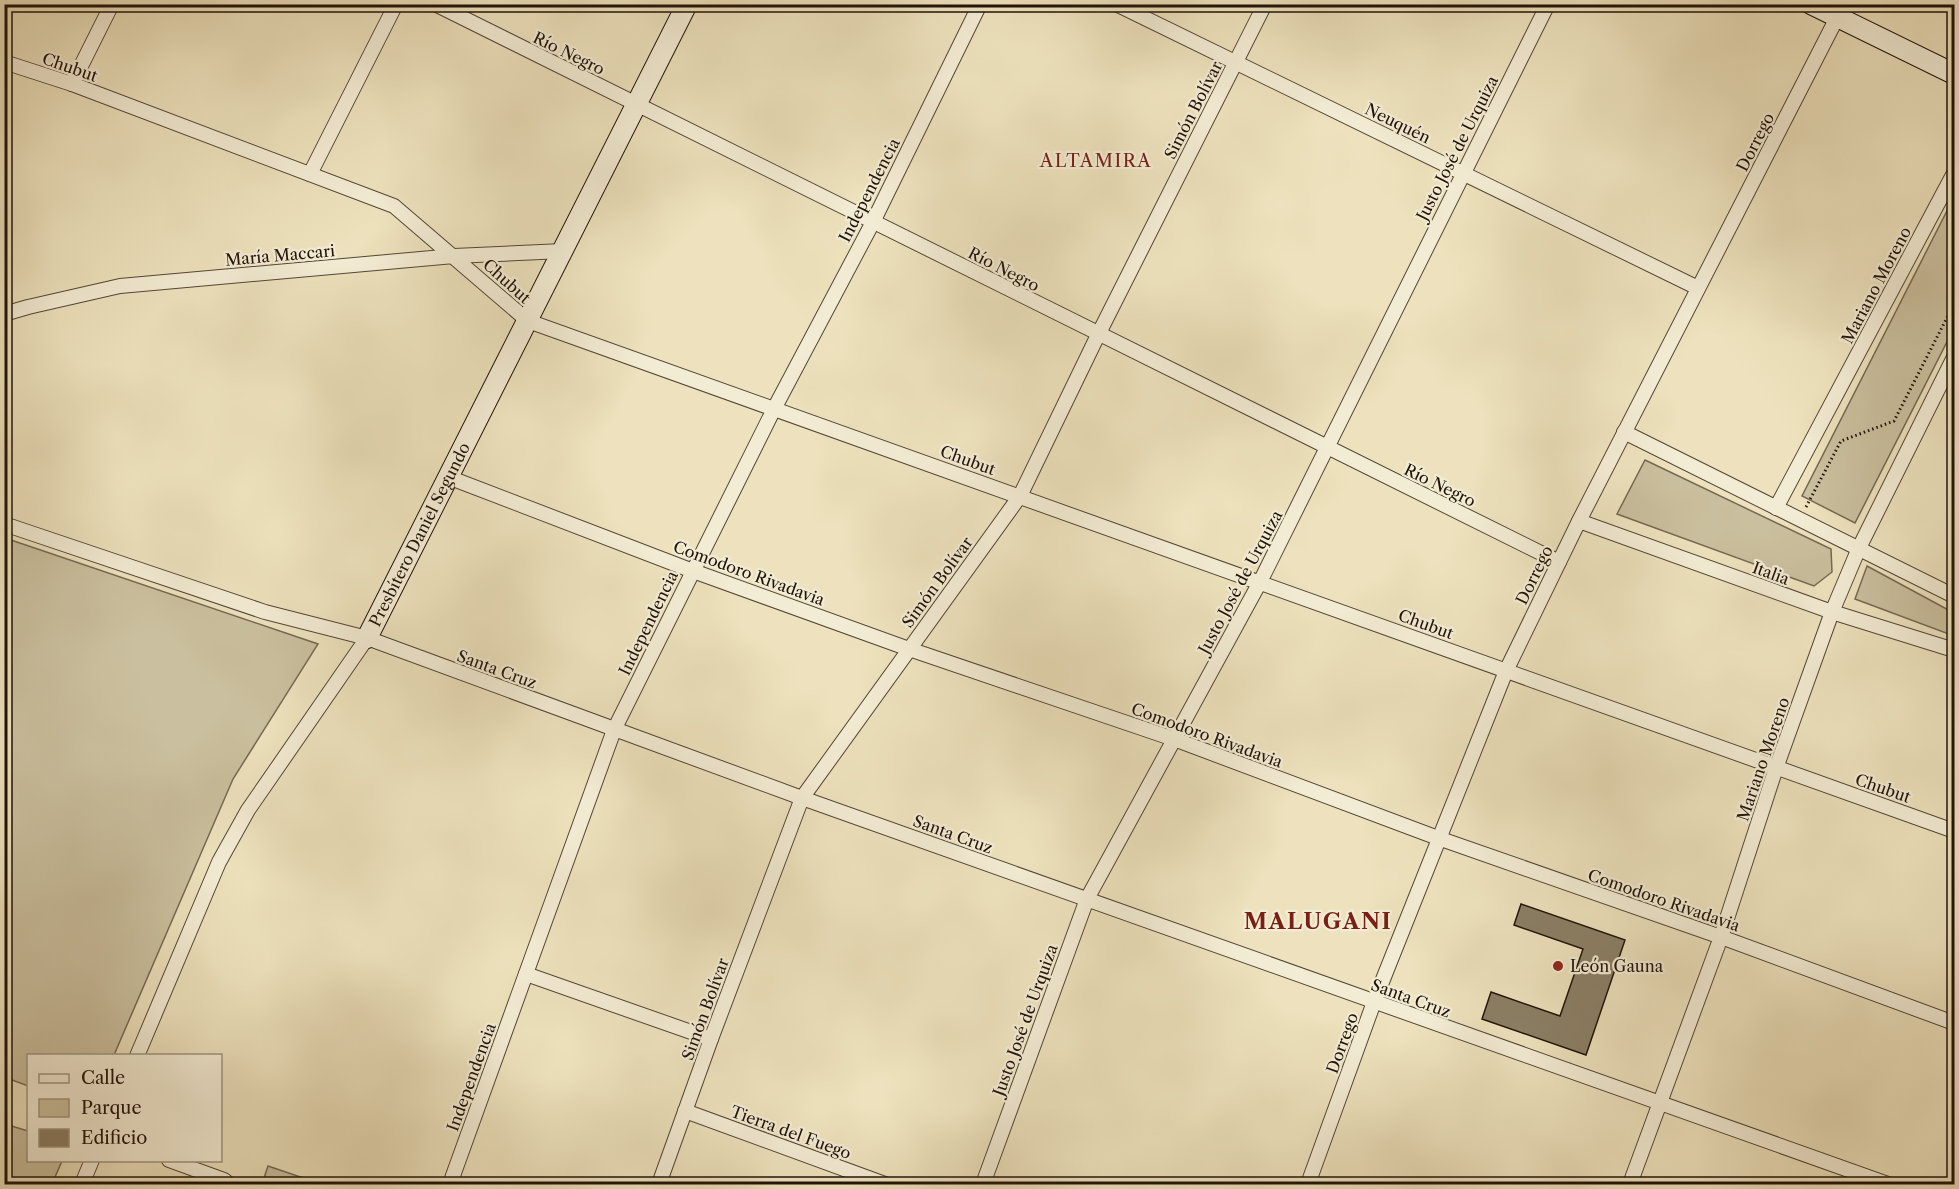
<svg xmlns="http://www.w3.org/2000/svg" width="1959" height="1189" viewBox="0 0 1959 1189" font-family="'Libre Caslon Text',serif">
<rect width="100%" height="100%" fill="#ede2bd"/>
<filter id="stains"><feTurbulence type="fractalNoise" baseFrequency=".00333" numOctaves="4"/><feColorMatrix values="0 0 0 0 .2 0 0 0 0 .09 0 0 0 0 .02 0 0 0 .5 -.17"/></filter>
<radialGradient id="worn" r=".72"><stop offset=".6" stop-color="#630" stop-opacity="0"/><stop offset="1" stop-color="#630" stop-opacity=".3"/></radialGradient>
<g fill="#cabf9e" stroke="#756953" stroke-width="1.5">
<path d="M1954 197V328L1855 523 1802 496Z"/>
<path d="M1645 460 1831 549 1832 572 1814 586 1617 514Z"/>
<path d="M5 538 318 644 233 779 114 1055 28 1056V1086L4 1077Z"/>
<path d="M1867 566 1954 613V636L1855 599Z"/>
<path d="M5 1124 28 1131V1160L62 1161 52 1184H5Z"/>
<path d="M268 1166 321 1184H262Z"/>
</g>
<path fill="#8b7f66" stroke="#201308" stroke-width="1.5" d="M1521 904 1625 940 1586 1055 1482 1019 1491 992 1560 1016 1583 949 1514 925Z"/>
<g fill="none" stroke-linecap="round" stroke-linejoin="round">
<g stroke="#534735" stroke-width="16">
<g id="minor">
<path d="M435 4 1559 562"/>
<path d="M1116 4 1698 288"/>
<path d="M4 62 72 84 394 206 528 321 1954 831"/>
<path d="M72 84 112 4"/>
<path d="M310 174 396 4"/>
<path d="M4 314 28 307 120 286 454 256 563 251"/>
<path d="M1624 432 1954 596"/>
<path d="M448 477 693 571 909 649 1174 739 1438 838 1721 937 1954 1023"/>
<path d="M1776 508 1954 173"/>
<path d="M1579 521 1832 612 1954 650"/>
<path d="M4 524 265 612 367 638 802 798 1888 1184"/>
<path d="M526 974 711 1039"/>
<path d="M137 1056 219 862 248 810 367 638"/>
<path d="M685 1111 885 1184"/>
<path d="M169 1160 224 1180 229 1184"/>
<path d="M82 1184 92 1160"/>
<path d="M450 1184 614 730 774 409 873 222 980 4"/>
<path d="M659 1184 711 1039 802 798 1020 496 1098 335 1265 4"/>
<path d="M983 1184 1087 899 1260 582 1548 4"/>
<path d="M1308 1184 1374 1002 1506 671 1579 521 1844 4"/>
<path d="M1630 1184 1721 937 1776 768 1832 612 1859 548 1954 357"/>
</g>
</g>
<g stroke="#201308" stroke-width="22">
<g id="secondary">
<path d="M1811 4 1954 74"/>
<path id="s1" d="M367 638 687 4"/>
</g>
</g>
<path stroke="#201308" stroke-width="3" stroke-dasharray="1.5 3" stroke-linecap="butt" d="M1806 507 1841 441 1894 421 1954 304"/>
<use href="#minor" stroke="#f3ecd4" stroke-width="14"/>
<use href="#secondary" stroke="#f3ecd4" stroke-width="20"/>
</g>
<circle fill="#8f2418" stroke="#f3ecd4" stroke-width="2" cx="1558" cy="966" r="6"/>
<g text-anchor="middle" stroke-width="4.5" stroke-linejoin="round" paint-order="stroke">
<g font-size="16" fill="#201308" stroke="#f3ecd4">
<text transform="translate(569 53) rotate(26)" y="6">Río Negro</text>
<text transform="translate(70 67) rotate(19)" y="6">Chubut</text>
<text transform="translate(1193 110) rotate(-63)" y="6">Simón Bolívar</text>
<text transform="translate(1398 123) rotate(26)" y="6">Neuquén</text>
<text transform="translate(1755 142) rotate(-63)" y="6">Dorrego</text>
<text transform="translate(1457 148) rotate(-63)" y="6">Justo José de Urquiza</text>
<text transform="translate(869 190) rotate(-63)" y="6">Independencia</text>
<text transform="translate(280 255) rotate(-5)" y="6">María Maccari</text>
<text transform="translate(1004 269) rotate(27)" y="6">Río Negro</text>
<text transform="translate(507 281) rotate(42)" y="6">Chubut</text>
<text transform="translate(1876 285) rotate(-62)" y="6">Mariano Moreno</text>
<text transform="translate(968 460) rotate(20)" y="6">Chubut</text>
<text transform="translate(1440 485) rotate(26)" y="6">Río Negro</text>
<text dy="6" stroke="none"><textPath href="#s1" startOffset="116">Presbítero Daniel Segundo</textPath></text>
<text transform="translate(749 573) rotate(20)" y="6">Comodoro Rivadavia</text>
<text transform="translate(1771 573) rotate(20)" y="6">Italia</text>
<text transform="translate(1534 575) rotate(-64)" y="6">Dorrego</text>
<text transform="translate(937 582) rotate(-54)" y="6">Simón Bolívar</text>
<text transform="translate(1240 582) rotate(-62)" y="6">Justo José de Urquiza</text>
<text transform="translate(648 623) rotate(-64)" y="6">Independencia</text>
<text transform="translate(1426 624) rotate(20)" y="6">Chubut</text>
<text transform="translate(497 669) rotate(20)" y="6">Santa Cruz</text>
<text transform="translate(1207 735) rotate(20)" y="6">Comodoro Rivadavia</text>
<text transform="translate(1763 759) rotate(-71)" y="6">Mariano Moreno</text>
<text transform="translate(1883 788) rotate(19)" y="6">Chubut</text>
<text transform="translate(953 834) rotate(20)" y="6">Santa Cruz</text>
<text transform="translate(1664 900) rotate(19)" y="6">Comodoro Rivadavia</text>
<text transform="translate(1411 998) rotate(20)" y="6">Santa Cruz</text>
<text transform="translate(705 1009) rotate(-70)" y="6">Simón Bolívar</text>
<text transform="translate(1025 1020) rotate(-70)" y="6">Justo José de Urquiza</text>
<text transform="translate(1342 1043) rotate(-70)" y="6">Dorrego</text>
<text transform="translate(471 1077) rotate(-70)" y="6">Independencia</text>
<text transform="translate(791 1132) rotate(20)" y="6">Tierra del Fuego</text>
</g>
<g font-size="16" fill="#201308" stroke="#f3ecd4" text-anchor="start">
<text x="1570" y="972">León Gauna</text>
</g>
<g font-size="18" letter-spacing="1.5" fill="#7a1f14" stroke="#f3ecd4">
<text x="1096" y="167">ALTAMIRA</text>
</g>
<g font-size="22" font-weight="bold" letter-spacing="1.5" fill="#7a1f14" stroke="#f3ecd4">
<text x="1318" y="929">MALUGANI</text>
</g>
</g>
<rect width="1959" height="1189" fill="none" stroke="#ede2bd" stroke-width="24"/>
<rect x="6" y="6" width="1947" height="1177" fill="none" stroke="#201308" stroke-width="3"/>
<rect x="12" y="12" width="1935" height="1165" fill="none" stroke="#201308" stroke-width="1.5"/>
<rect x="27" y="1054" width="195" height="108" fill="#f3ecd4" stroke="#9f9582" stroke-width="1.5"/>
<rect x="39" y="1074" width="30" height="9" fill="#f3ecd4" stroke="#9f9582" stroke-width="1.5"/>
<text x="81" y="1084" font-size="18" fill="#201308">Calle</text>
<rect x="39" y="1099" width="30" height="18" fill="#cabf9e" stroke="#9f9582" stroke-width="1.5"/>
<text x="81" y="1114" font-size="18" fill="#201308">Parque</text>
<rect x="39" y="1129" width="30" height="18" fill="#8b7f66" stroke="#9f9582" stroke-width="1.5"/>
<text x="81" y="1144" font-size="18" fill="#201308">Edificio</text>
<rect width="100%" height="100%" filter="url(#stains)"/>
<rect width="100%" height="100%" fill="url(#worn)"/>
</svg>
